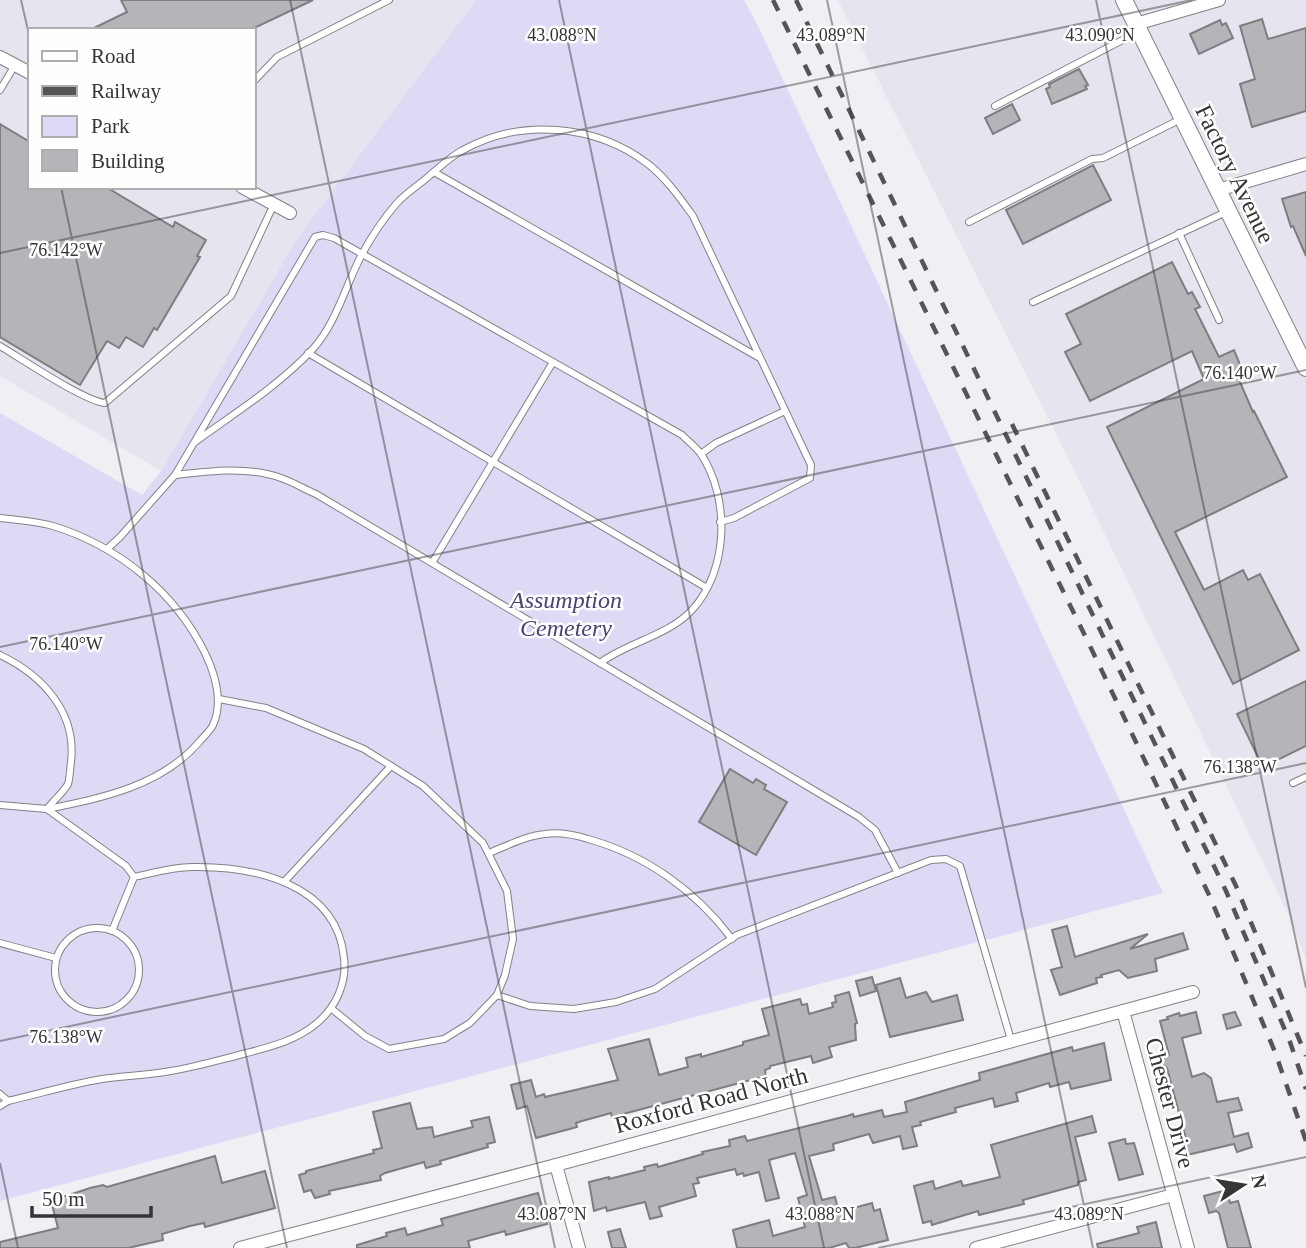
<svg xmlns="http://www.w3.org/2000/svg" width="1306" height="1248" viewBox="0 0 1306 1248" font-family="Georgia,serif">
<rect width="100%" height="100%" fill="#f0f0f4"/>
<g fill="#e6e4ef" fill-rule="evenodd">
<path d="M0 0H476L298 237 161 471 0 376ZM30 30H254V187H30Z"/>
<path d="M838 0H1306V959L1288 914 1072 466Z"/>
</g>
<path fill="#dedaf6" d="M476 0H744L758 26 1163 893 0 1201V413L142 495 161 471 298 237Z"/>
<g fill="#b5b4b8" stroke="#7e7e81" stroke-width="2">
<path d="M121 0H313L250 30H90L127 12Z"/>
<path d="M1262 19 1268 39 1306 28V111L1252 127 1240 84 1255 79 1240 26Z"/>
<path d="M1220 20 1222 25 1226 23 1233 38 1199 54 1190 34Z"/>
<path d="M1079 69 1088 85 1085 86 1087 89 1052 104 1046 89 1050 87 1049 84Z"/>
<path d="M1012 104 1020 120 993 134 985 118Z"/>
<path d="M0 124 30 142V187H106L173 227 175 222 206 240 197 256 200 257 157 330 154 328 143 347 126 337 119 348 107 341 80 385 0 337Z"/>
<path d="M1093 165 1111 200 1023 244 1006 210Z"/>
<path d="M1306 192V256L1293 226 1291 227 1282 199Z"/>
<path d="M1172 262 1188 294 1192 292 1200 307 1195 309 1219 357 1234 350 1245 377 1239 380 1253 412 1254 411 1287 477 1175 532 1204 590 1243 570 1248 580 1260 574 1299 650 1233 684 1107 427 1204 379 1192 351 1090 401 1065 352 1081 344 1066 314Z"/>
<path d="M1306 681V746L1263 767 1237 714Z"/>
<path d="M730 769 753 783 756 779 766 785 764 789 787 802 756 855 699 822Z"/>
<path d="M1067 926 1075 957 1148 934 1130 949 1183 933 1188 949 1155 959 1157 971 1128 978 1119 970 1101 975 1102 977 1096 978 1097 983 1060 995 1051 970 1062 967 1052 930Z"/>
<path d="M872 977 876 991 860 996 856 981Z"/>
<path d="M900 978 906 998 926 992 932 1002 957 995 963 1020 890 1037 876 985Z"/>
<path d="M849 992 857 1023 855 1024 856 1040 829 1047 832 1057 813 1063 811 1056 770 1066V1068L765 1070 766 1076 612 1117 611 1113 582 1121 576 1123 577 1127 536 1138 527 1106 517 1109 511 1085 531 1080 536 1097 544 1094 545 1097 618 1080 608 1049 649 1039 659 1075 688 1067 686 1058 701 1054V1057L743 1045V1042L769 1035 762 1009 800 999 802 1005 807 1004 809 1014 833 1007 832 1003 836 1002 835 996Z"/>
<path d="M1196 1012 1201 1033 1182 1038 1192 1077 1204 1073 1211 1078 1217 1102 1238 1098 1242 1110 1228 1113 1234 1137 1248 1133 1252 1147 1237 1152 1234 1144 1187 1155 1183 1139H1186L1167 1068 1155 1059 1169 1055 1160 1021 1168 1019 1167 1017 1179 1013 1180 1016Z"/>
<path d="M1235 1012 1241 1025 1227 1029 1223 1015Z"/>
<path d="M1104 1043 1111 1080 1071 1089 1069 1082 1050 1087 1049 1083 1016 1093 1018 1101 995 1107 993 1098 955 1108 956 1112 920 1122 921 1125 912 1127 917 1146 903 1149 900 1136 873 1143 869 1134 833 1144 834 1150 809 1156 822 1200 835 1197 839 1212 872 1203 874 1211 880 1209 888 1240 855 1248H849L846 1243 829 1248H737L733 1230 769 1220 773 1236 805 1227 798 1198 807 1195 795 1153 769 1160 779 1198 766 1201 759 1172 744 1176 743 1173 737 1175 735 1169 697 1178 699 1183 693 1184 696 1196 659 1207 662 1216 650 1219 645 1202 607 1211 606 1207 594 1211 589 1182 609 1177V1179L645 1170 644 1167 657 1164 658 1167 703 1154 702 1152 730 1146 729 1140 745 1136 747 1141 847 1116 853 1114 854 1117 882 1110 884 1117 907 1112 905 1102 980 1080 979 1073 1072 1047 1073 1051Z"/>
<path d="M410 1103 417 1129 432 1127 434 1137 473 1127 471 1121 489 1117 495 1142 487 1144 488 1147 440 1161 441 1164 426 1168 424 1162 385 1173 380 1176 381 1180 329 1191 330 1194 315 1198 311 1190 304 1192 299 1175 306 1173V1171L374 1153 373 1150 382 1148 373 1112Z"/>
<path d="M1092 1116 1096 1132 1075 1137 1086 1180 1078 1182V1185L1023 1200 1024 1204 979 1215 978 1211 932 1225 931 1221 923 1223 914 1186 933 1181 935 1189 961 1181 963 1186 1000 1177 991 1145Z"/>
<path d="M1125 1139 1126 1144 1134 1143 1143 1174 1119 1180 1109 1143Z"/>
<path d="M215 1156 222 1183 265 1171 275 1208 205 1227 204 1223 190 1226 162 1234 163 1240 128 1248H0V1242L58 1228 51 1201 90 1188 103 1185 107 1187Z"/>
<path d="M1227 1190 1230 1203 1238 1201 1251 1248H1228L1219 1213 1216 1211 1209 1213 1204 1196Z"/>
<path d="M538 1193 547 1224 506 1235 505 1231 468 1241 470 1248H357V1245L387 1236 386 1233 405 1228 407 1235 443 1225 441 1219Z"/>
<path d="M1156 1222 1162 1248H1098L1097 1244 1139 1233 1137 1227Z"/>
<path d="M620 1229 626 1248H612L608 1232Z"/>
</g>
<g fill="none" stroke-linecap="round" stroke-linejoin="round">
<g stroke="#828184" stroke-width="8">
<g id="service">
<path d="M254 81 277 57 389 0"/>
<path d="M0 90 15 65"/>
<path d="M995 106 1138 32"/>
<path d="M434 172 758 357"/>
<path d="M969 222 1092 159 1103 158 1181 119"/>
<path d="M1179 233 1219 320"/>
<path d="M1033 302 1226 212"/>
<path d="M0 346C22 359 84 401 105 403L231 296 274 204"/>
<path d="M308 353 707 588"/>
<path d="M195 442C235 413 278 386 312 350 336 324 345 287 361 256 370 239 384 218 397 203 406 193 419 185 429 176 440 167 451 156 463 150 520 118 596 124 648 164 666 178 680 198 693 216L811 465 810 478 734 518 720 522"/>
<path d="M701 454 716 443 785 411"/>
<path d="M175 475 315 237 323 235 334 238 682 435C688 441 696 447 701 454 730 498 729 570 692 610 668 636 628 642 600 663"/>
<path d="M0 518C17 520 36 521 53 526 118 546 175 592 205 653 215 674 224 701 213 725 211 730 204 736 200 741 162 786 102 798 47 809"/>
<path d="M107 549 120 537 175 475C209 471 248 466 281 478 293 482 304 489 316 494L859 817 875 830 898 873"/>
<path d="M432 563 553 362"/>
<path d="M0 655C42 675 77 712 71 762 70 768 70 778 68 784 63 793 53 801 47 809"/>
<path d="M219 699 266 708 364 749 423 786 483 843 507 891 513 939 505 975 497 995"/>
<path d="M1293 783 1306 777"/>
<path d="M0 805 47 809 126 866 134 877"/>
<path d="M489 853C507 846 525 836 545 834 559 832 575 835 588 839 646 855 696 891 732 939"/>
<path d="M284 882 391 766"/>
<circle cx="97" cy="970" r="42"/>
<path d="M0 943 56 958"/>
<path d="M332 1009 365 1036 389 1049 444 1039 470 1023 497 995 530 1006 574 1009 616 1002 655 989 737 935 931 860 946 859 960 866 1011 1040"/>
<path d="M0 1094 8 1101 0 1106"/>
<path d="M8 1101C39 1094 71 1084 102 1079 125 1076 148 1075 171 1071 195 1067 219 1060 243 1054 269 1047 296 1041 317 1023 336 1007 347 983 344 958 337 884 255 866 192 867 172 867 153 873 134 877L112 931"/>
</g>
</g>
<g stroke="#828184" stroke-width="14">
<g id="minor">
<path d="M1136 24 1219 0"/>
<path d="M0 57 30 73"/>
<path d="M242 187 290 213"/>
<path d="M1218 190 1306 164"/>
<path d="M1123 1011 1188 1248"/>
<path d="M556 1165 579 1248"/>
<path d="M240 1248 556 1165 1193 992"/>
<path d="M976 1248 1173 1195"/>
</g>
</g>
<g stroke="#828184" stroke-width="18">
<path id="tertiary" d="M1124 0 1306 368"/>
</g>
<use href="#service" stroke="#fff" stroke-width="6"/>
<use href="#minor" stroke="#fff" stroke-width="12"/>
<use href="#tertiary" stroke="#fff" stroke-width="16"/>
<g stroke="#555557" stroke-width="4.5" stroke-dasharray="12 12" stroke-linecap="butt">
<path d="M773 0 1090 646 1210 897 1275 1052 1306 1141"/>
<path d="M796 0 1226 891 1290 1042 1306 1089"/>
<path d="M1012 424 1236 886 1306 1056"/>
</g>
</g>
<path fill="none" stroke="#353536" stroke-width="2" stroke-opacity="0.45" d="M21 0 30 39M290 0 555 1248M559 0 824 1248M827 0 1093 1248M1096 0 1306 988M61 187 287 1248M0 253 1192 0M0 647 1306 370M0 1041 1306 763M0 1163 18 1248M878 1248 1306 1157"/>
<g text-anchor="middle" stroke-width="5" stroke-linejoin="round" paint-order="stroke">
<g font-size="24" fill="#353536" stroke="#fefeff">
<text transform="translate(1235 174) rotate(64)" y="8">Factory Avenue</text>
<text transform="translate(711 1100) rotate(-15)" y="8">Roxford Road North</text>
<text transform="translate(1170 1103) rotate(75)" y="8">Chester Drive</text>
</g>
<g font-size="24" font-style="italic" fill="#4e4175" stroke="#fefeff">
<text x="566" y="608">Assumption<tspan x="566" dy="28">Cemetery</tspan></text>
</g>
</g>
<g font-size="18" text-anchor="middle" fill="#353536" stroke="#fefeff" stroke-width="5" stroke-linejoin="round" paint-order="stroke">
<text x="562" y="41">43.088°N</text>
<text x="831" y="41">43.089°N</text>
<text x="1100" y="41">43.090°N</text>
<text x="66" y="256">76.142°W</text>
<text x="1240" y="379">76.140°W</text>
<text x="66" y="650">76.140°W</text>
<text x="1240" y="773">76.138°W</text>
<text x="66" y="1043">76.138°W</text>
<text x="552" y="1220">43.087°N</text>
<text x="820" y="1220">43.088°N</text>
<text x="1089" y="1220">43.089°N</text>
</g>
<rect x="28" y="28" width="228" height="161" fill="#fefeff" stroke="#aeaeaf" stroke-width="2"/>
<rect x="42" y="51" width="35" height="10" fill="#ffffff" stroke="#aeaeaf" stroke-width="2"/>
<text x="91" y="63" font-size="21" fill="#353536">Road</text>
<rect x="42" y="86" width="35" height="10" fill="#555557" stroke="#aeaeaf" stroke-width="2"/>
<text x="91" y="98" font-size="21" fill="#353536">Railway</text>
<rect x="42" y="116" width="35" height="21" fill="#dedaf6" stroke="#aeaeaf" stroke-width="2"/>
<text x="91" y="133" font-size="21" fill="#353536">Park</text>
<rect x="42" y="150" width="35" height="21" fill="#b5b4b8" stroke="#aeaeaf" stroke-width="2"/>
<text x="91" y="168" font-size="21" fill="#353536">Building</text>
<g transform="translate(1243 1185) rotate(78)" stroke="#fefeff" stroke-width="5" paint-order="stroke">
<path d="M0-5L12 26L0 18L-12 26Z" fill="#353536"/>
<text y="-10" font-size="19" font-weight="bold" text-anchor="middle" fill="#353536">N</text>
</g>
<path d="M32 1206v10h119v-10" fill="none" stroke="#353536" stroke-width="3.5"/>
<text x="42" y="1206" font-size="21" fill="#353536" stroke="#fefeff" stroke-width="5" paint-order="stroke">50 m</text>
</svg>
